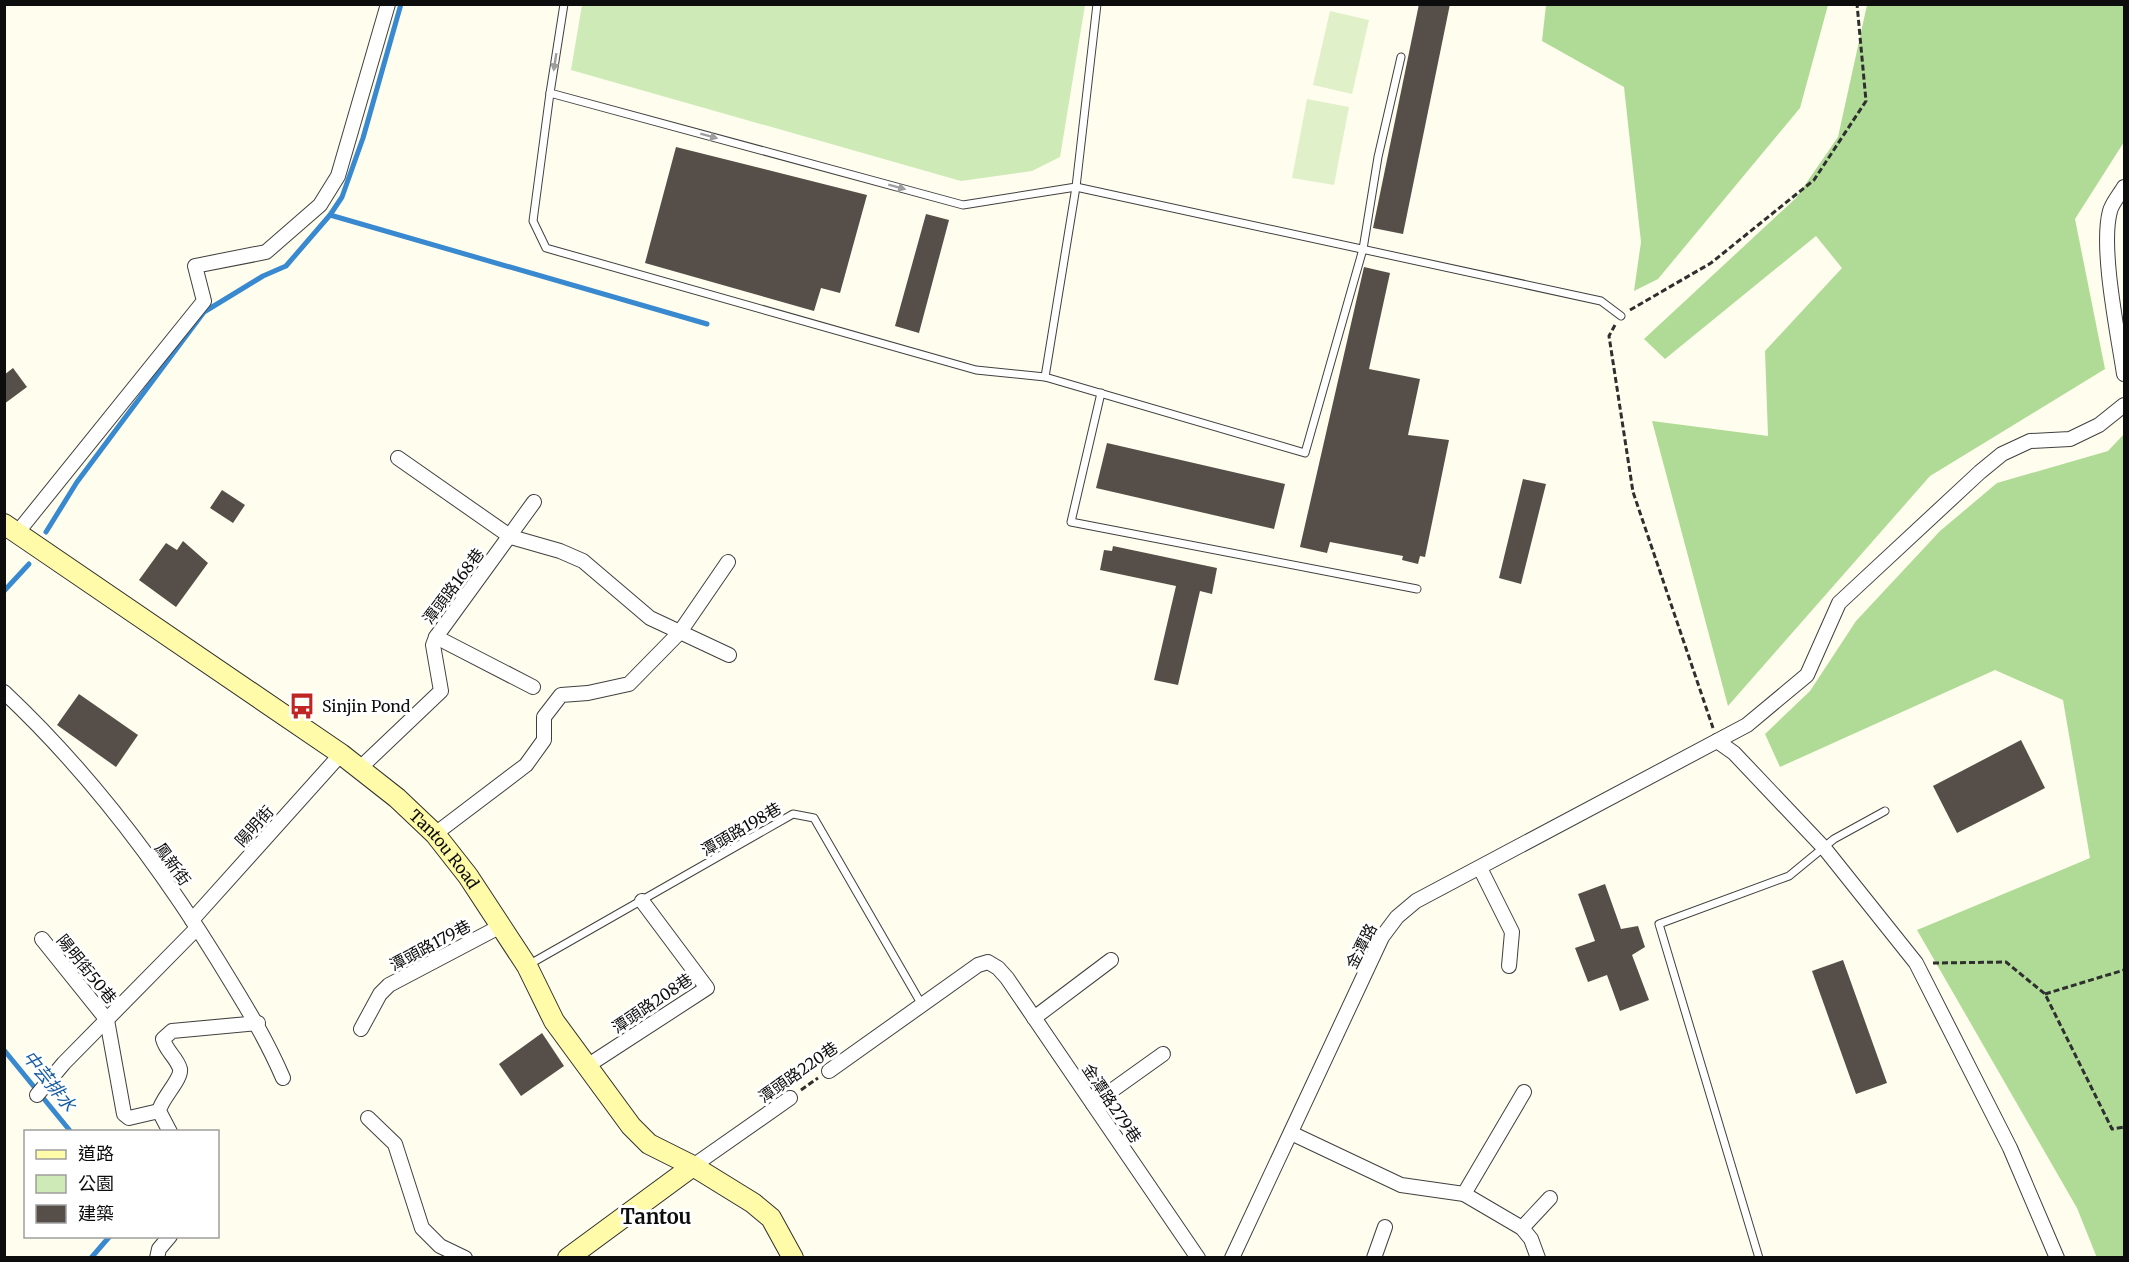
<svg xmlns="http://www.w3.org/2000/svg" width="2129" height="1262" viewBox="0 0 2129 1262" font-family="Merriweather,'Noto Sans TC',serif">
<rect width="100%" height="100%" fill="#fffded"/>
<path fill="#ceeab7" d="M582 5V4L1085 5 1060 157 1032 171 961 181 571 70Z"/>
<g fill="#b0db96">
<path d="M1546 5H1828L1800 108 1658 279 1634 291 1641 242 1624 87 1542 41Z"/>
<path d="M1867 5H2124V142L2075 219 2105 369 1930 476 1728 706 1652 421 1768 436 1765 351 1842 268 1816 236 1665 359 1644 339 1796 198 1838 137Z"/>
<path d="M2124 434V1257L2097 1258 2077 1208 1917 930 2090 858 2063 700 1995 670 1780 767 1765 734 1810 691 1856 621 1940 531 1997 483 2108 451Z"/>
</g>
<g fill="#e0f1c9">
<path d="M1330 11 1369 20 1352 94 1313 85Z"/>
<path d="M1307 99 1349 107 1334 185 1292 178Z"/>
</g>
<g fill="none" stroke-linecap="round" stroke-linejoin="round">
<g stroke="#3889cf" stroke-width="5">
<path d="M330 215 707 324"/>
<path d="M46 532 77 482 204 312 263 276 286 266 330 215 342 197 363 138 401 4"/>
<path d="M4 591 29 564"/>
<path d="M4 1050 71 1132"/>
<path d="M91 1258 110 1236"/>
</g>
</g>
<g fill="#564f49">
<path d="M1419 4H1450L1403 234 1373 228Z"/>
<path d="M676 147 867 195 840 293 821 288 814 311 645 263Z"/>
<path d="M926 214 949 220 919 333 895 326Z"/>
<path d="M1364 267 1390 273 1369 369 1420 379 1408 435 1449 440 1425 557 1420 556 1418 564 1402 560 1403 556 1330 542 1327 553 1300 547Z"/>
<path d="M13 368 27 387 4 404V375Z"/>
<path d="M1107 443 1285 484 1274 529 1096 488Z"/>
<path d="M1523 479 1546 484 1521 584 1499 578Z"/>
<path d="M222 490 245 505 233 523 210 508Z"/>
<path d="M183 541 208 563 176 607 139 580 166 543 177 550Z"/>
<path d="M1113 546 1217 568 1212 594 1200 591 1178 685 1154 680 1176 586 1100 570 1104 550 1112 551Z"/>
<path d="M79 694 138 735 116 767 57 725Z"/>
<path d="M2021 740 2045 788 1957 833 1933 786Z"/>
<path d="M1605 884 1621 929 1638 926 1645 947 1632 955 1649 1000 1620 1011 1607 975 1588 982 1575 948 1595 941 1578 894Z"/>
<path d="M1843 960 1887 1083 1856 1094 1812 971Z"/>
<path d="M542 1033 564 1066 521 1096 499 1064Z"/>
</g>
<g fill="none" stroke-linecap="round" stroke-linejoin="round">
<g stroke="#404040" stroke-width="9">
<g id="lane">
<path d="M564 4 550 93 963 205 1076 187 1601 301 1621 316"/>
<path d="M1097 4 1076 187 1045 377 1305 453 1363 249 1378 157 1401 57"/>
<path d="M550 93 533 221 546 248 976 370 1045 377"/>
<path d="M1101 393 1071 522 1417 589"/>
<path d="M530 964 793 814 814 818 922 1005"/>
<path d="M1759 1258 1659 924 1789 876 1834 839 1885 811"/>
</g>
</g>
<g stroke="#404040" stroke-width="16">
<g id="street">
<path d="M2124 187C2120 194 2112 203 2110 211 2100 248 2118 334 2124 374"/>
<path d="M398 458 511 537 560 551 583 561 650 618 729 655"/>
<path d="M17 533 204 301 195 266 266 252 320 205 338 176 388 4"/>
<path d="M436 637 533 687"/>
<path d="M4 692C87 770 157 862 217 959 242 1000 264 1034 283 1078"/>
<path d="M1717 741 1734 753 1825 849 1916 963 2010 1148 2057 1258"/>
<path d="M360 768 441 691 433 645 436 637 534 502"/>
<path d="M435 834 526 765 544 740V717L561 695 588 693 629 684 680 632 728 562"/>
<path d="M1480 868 1512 932 1509 966"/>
<path d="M192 920 341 754"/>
<path d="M42 939 107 1020 124 1114 129 1118 159 1111"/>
<path d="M1034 1018 1111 960"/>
<path d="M361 1029 380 994 389 985 501 926"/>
<path d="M587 1066 707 988 642 901"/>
<path d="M829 1071 978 965 988 962 998 968 1007 978 1198 1258"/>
<path d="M37 1095 64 1063 197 928"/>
<path d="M1093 1104 1163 1054"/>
<path d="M368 1118 395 1144 422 1228 440 1246 465 1258"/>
<path d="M170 1132 159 1111C161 1099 182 1079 180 1069 177 1058 166 1051 163 1039L172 1031 258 1023"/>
<path d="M1291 1133 1401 1185 1464 1194 1522 1228 1531 1239 1538 1258"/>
<path d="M693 1166 790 1098"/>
<path d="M1464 1194 1524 1092"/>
<path d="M1522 1228 1550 1198"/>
<path d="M157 1258 159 1249 170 1236"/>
<path d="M1232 1258 1382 937 1397 917 1416 901 1747 725 1807 675 1839 603 1980 472 2002 454 2030 441 2070 439 2099 425 2124 405"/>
<path d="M1374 1258 1385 1227"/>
</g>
</g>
<g stroke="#2f2f2f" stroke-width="22">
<g id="secondary">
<path id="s1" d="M4 524 341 754 397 798 435 834 468 876 527 966 554 1021 631 1126 649 1144 693 1166 753 1203 771 1218 793 1258"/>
<path d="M568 1258 693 1166"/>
</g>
</g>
<g stroke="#2f2f2f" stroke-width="3" stroke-dasharray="6 3" stroke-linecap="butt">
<path d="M1630 310 1711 263 1814 180 1866 101 1857 4"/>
<path d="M1615 325 1609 336 1633 492 1713 728"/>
<path d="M1933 963 2006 962 2045 994 2112 1129 2124 1127"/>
<path d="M2045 994 2124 970"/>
<path d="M801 1090 818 1078"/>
</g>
<use href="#lane" stroke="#fff" stroke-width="7"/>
<use href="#street" stroke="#fff" stroke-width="14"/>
<use href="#secondary" stroke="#fffba8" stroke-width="20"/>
</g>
<defs><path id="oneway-solid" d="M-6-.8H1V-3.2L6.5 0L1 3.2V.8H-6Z" transform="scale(1.5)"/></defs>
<g fill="#9e9e9e">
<use href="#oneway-solid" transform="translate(555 62) rotate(99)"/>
<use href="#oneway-solid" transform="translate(709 136) rotate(15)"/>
<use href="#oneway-solid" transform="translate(897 187) rotate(15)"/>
</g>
<defs>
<g id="bus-bare" transform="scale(2.07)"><path d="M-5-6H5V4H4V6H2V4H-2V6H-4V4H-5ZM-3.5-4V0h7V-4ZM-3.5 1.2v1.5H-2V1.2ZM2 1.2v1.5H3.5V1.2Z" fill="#bf2623" stroke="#fff" stroke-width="2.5" paint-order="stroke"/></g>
</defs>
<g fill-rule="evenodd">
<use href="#bus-bare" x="302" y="706"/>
</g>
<g text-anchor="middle" stroke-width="6" stroke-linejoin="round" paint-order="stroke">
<g font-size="16" fill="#0d0d0d" stroke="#fff">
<text transform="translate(453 586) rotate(-53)" y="6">潭頭路168巷</text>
<text transform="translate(254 826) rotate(-48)" y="6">陽明街</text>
<text transform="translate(741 829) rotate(-30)" y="6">潭頭路198巷</text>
<text dy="6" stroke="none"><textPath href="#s1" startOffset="549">Tantou Road</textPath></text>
<text transform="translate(173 864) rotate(54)" y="6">鳳新街</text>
<text transform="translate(430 945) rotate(-28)" y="6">潭頭路179巷</text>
<text transform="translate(1361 946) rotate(-63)" y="6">金潭路</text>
<text transform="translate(87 969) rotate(51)" y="6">陽明街50巷</text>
<text transform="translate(652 1003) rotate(-34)" y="6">潭頭路208巷</text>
<text transform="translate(798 1072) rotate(-35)" y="6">潭頭路220巷</text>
<text transform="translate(1112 1103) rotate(56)" y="6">金潭路279巷</text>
</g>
<g font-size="16" fill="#0d0d0d" stroke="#fff" text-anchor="start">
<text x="322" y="712">Sinjin Pond</text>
</g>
<g font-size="18" font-style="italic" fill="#155ba1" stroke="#fff">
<text transform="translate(49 1081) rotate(51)" y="6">中芸排水</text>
</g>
<g font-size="20" font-weight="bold" fill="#0d0d0d" stroke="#fff">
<text x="656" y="1224">Tantou</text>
</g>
</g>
<rect width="2129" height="1262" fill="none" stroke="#0d0d0d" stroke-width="12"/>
<rect x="24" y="1130" width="195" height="108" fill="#ffffff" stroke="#9e9e9e" stroke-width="1.5"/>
<rect x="36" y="1150" width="30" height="9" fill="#fffba8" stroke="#9e9e9e" stroke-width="1.5"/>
<text x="78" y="1160" font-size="18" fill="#0d0d0d">道路</text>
<rect x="36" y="1175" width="30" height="18" fill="#ceeab7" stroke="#9e9e9e" stroke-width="1.5"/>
<text x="78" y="1190" font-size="18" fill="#0d0d0d">公園</text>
<rect x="36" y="1205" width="30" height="18" fill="#564f49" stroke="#9e9e9e" stroke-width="1.5"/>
<text x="78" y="1220" font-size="18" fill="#0d0d0d">建築</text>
</svg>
